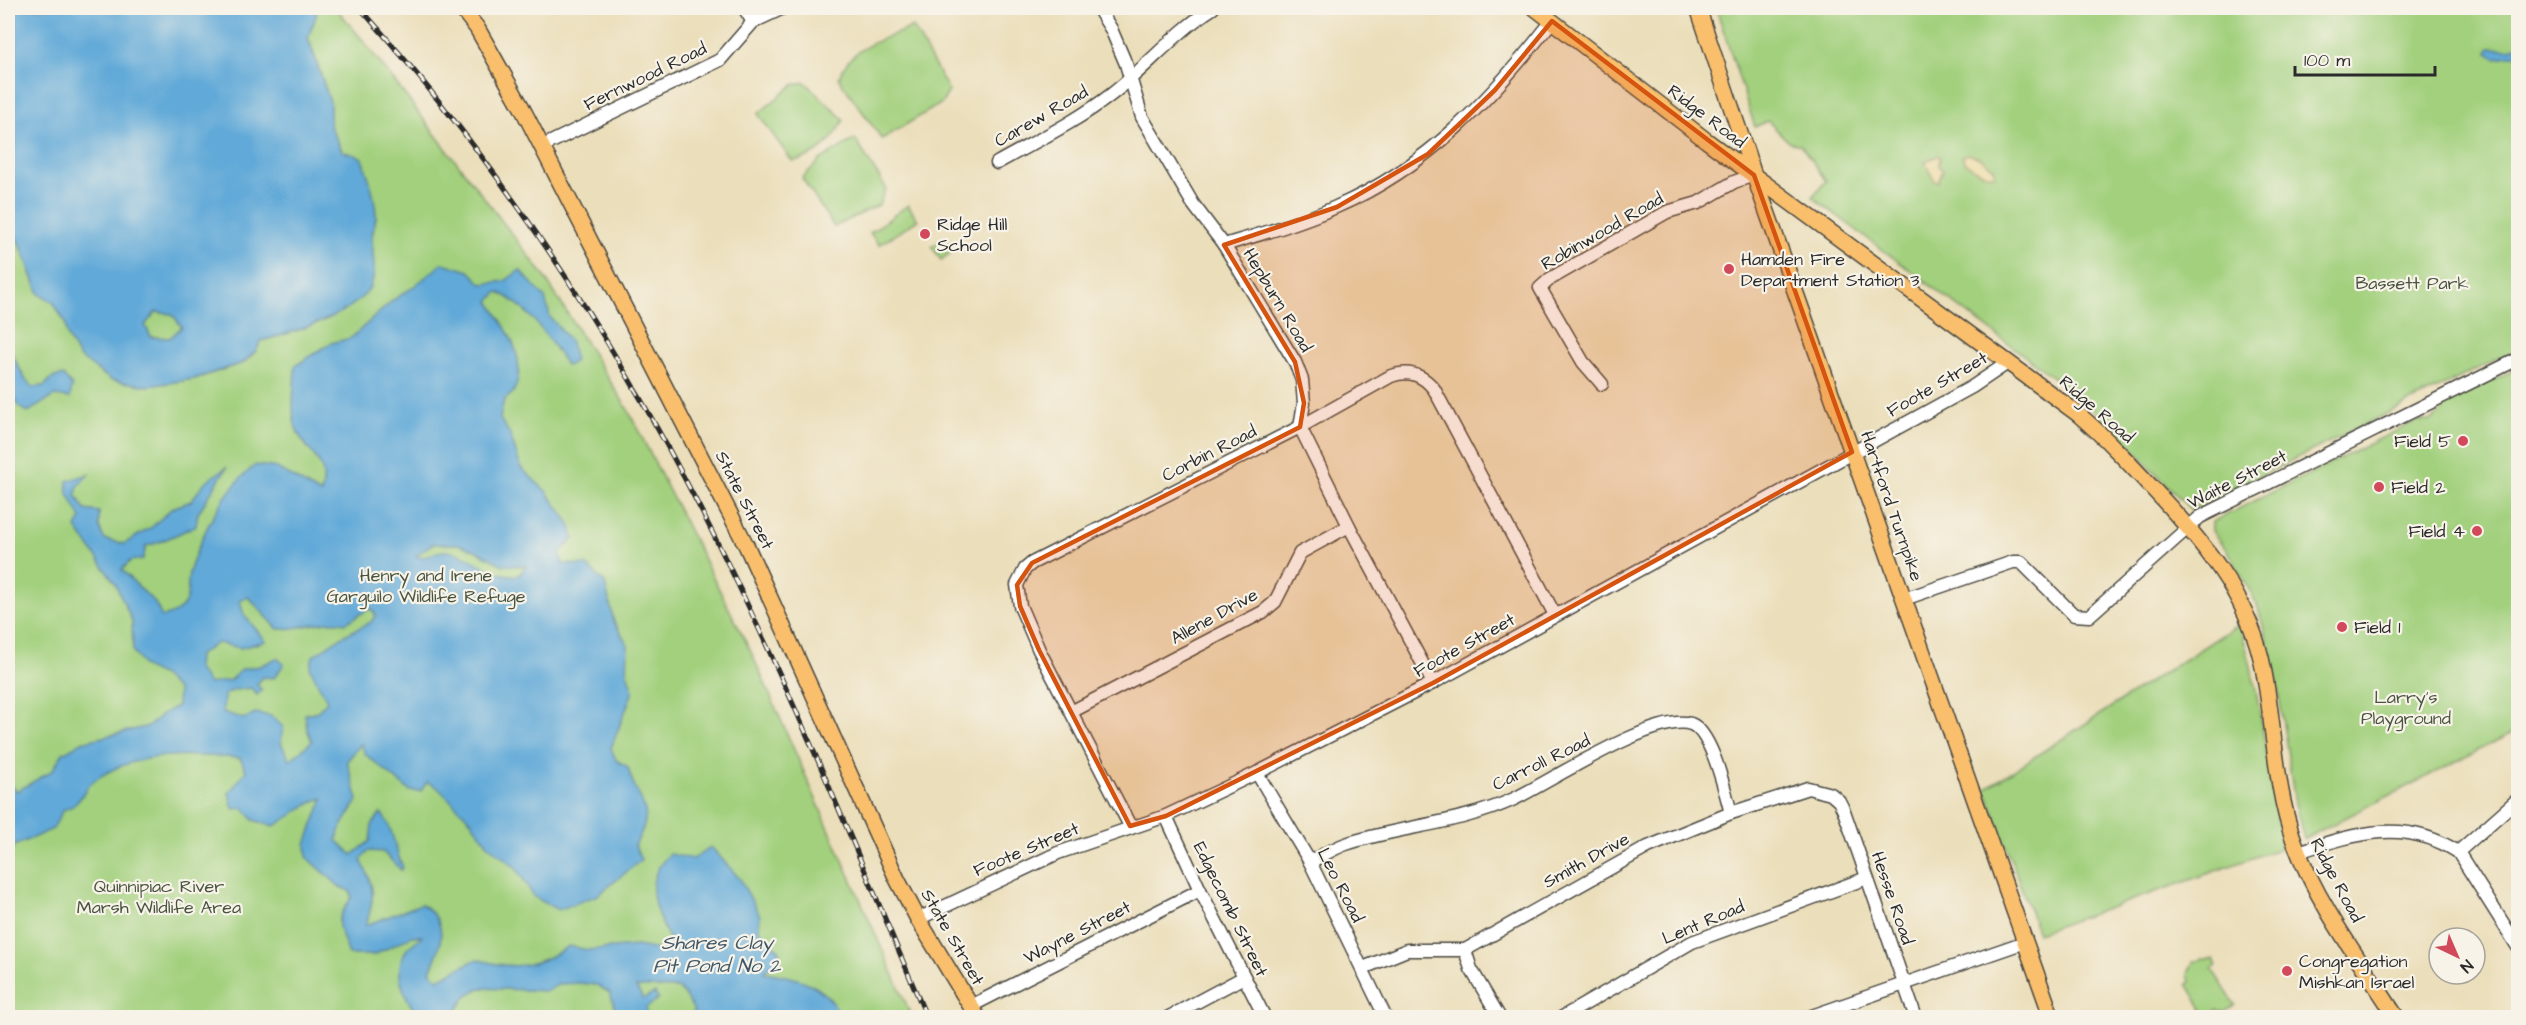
<svg xmlns="http://www.w3.org/2000/svg" width="2526" height="1025" viewBox="0 0 2526 1025" font-family="'Architects Daughter',sans-serif">
<rect width="100%" height="100%" fill="#f7f3e8"/>
<filter id="ink" filterUnits="userSpaceOnUse"><feTurbulence type="fractalNoise" baseFrequency=".0167" numOctaves="2"/><feDisplacementMap in="SourceGraphic" scale="12" xChannelSelector="R" yChannelSelector="G"/><feConvolveMatrix kernelMatrix="1 2 1 2 8 2 1 2 1" color-interpolation-filters="sRGB"/></filter>
<filter id="wash" filterUnits="userSpaceOnUse"><feTurbulence type="fractalNoise" baseFrequency=".008" numOctaves="4" result="noise"/><feDisplacementMap in="SourceGraphic" scale="24" xChannelSelector="R" yChannelSelector="G"/><feGaussianBlur stdDeviation="1.35" result="paint"/><feColorMatrix in="noise" values="0 0 0 0 0 0 0 0 0 0 0 0 0 0 0 0 0 1.4 0 .05"/><feComposite in="paint" operator="in"/></filter>
<g filter="url(#wash)">
<rect width="100%" height="100%" fill="#ebdeba"/>
<g fill="#a2d07d" stroke="#667e54" stroke-width="1.5">
<path d="M312 8H336L361 38 542 273 627 408 751 652 912 1017H8V401H43L54 396 52 378 44 386 33 387 25 379 8 346V307L13 304 8 275V204L10 229 21 246 39 294 53 302 65 322 68 336 148 386 194 379 243 363 256 351 261 341 316 323 352 304 371 285 373 265 372 235 376 217 330 126V102L308 37 317 13Z"/>
<path d="M1716 8H2518V349L2191 510 2122 437 2077 395 1812 197 1826 181 1801 145 1789 142 1768 121 1755 127Z"/>
<path d="M913 27 949 91 942 103 882 139 839 79C848 47 884 39 913 27Z"/>
<path d="M805 82 844 120C832 142 817 158 792 161L758 114 793 85Z"/>
<path d="M855 139 886 188 879 205 834 227 802 178 821 159Z"/>
<path d="M908 205 918 220 879 245 870 233Z"/>
<path d="M944 238 953 251 941 260 932 247Z"/>
<path d="M156 312 172 314 182 327 170 338 151 337 145 325Z"/>
<path d="M2518 368V730L2304 839 2295 803 2275 670 2257 604 2229 553 2212 531V522L2416 421H2431L2443 410 2445 404Z"/>
<path d="M2239 624C2263 696 2265 773 2284 847L2038 933 1985 789Z"/>
<path d="M2202 959H2214L2217 966 2212 969 2235 1005 2225 1012 2216 1010 2207 1017 2187 984 2190 982 2188 974 2193 962Z"/>
</g>
<g fill="#eeda9e" stroke="#8c8264" stroke-width="1.5">
<path d="M1967 154 1980 158 1994 168 1995 175C1986 176 1965 166 1962 157Z"/>
<path d="M1937 156H1940L1939 166 1943 170 1938 182 1935 181 1925 162Z"/>
</g>
<g fill="#61a9d8" stroke="#466a82" stroke-width="1.5" fill-rule="evenodd">
<path d="M8 8H312L317 13 308 38 330 102V126L342 151 361 157C369 176 375 194 376 215 376 223 372 230 372 238 372 252 377 271 371 285 357 315 291 333 261 341L256 351 243 363 194 379 148 386 111 380 79 357 67 336 65 322 53 302 39 294 21 246 10 229 8 204ZM156 312 172 314 182 327 170 338 151 337 145 325Z"/>
<path d="M2518 45V54L2516 55 2496 58 2488 53 2490 48 2510 49Z"/>
<path d="M443 263 469 271 482 284 505 281 520 270 545 298 550 317 571 342 575 361 567 366C548 338 529 306 498 292L489 301C505 327 529 358 514 391 512 395 507 397 504 401 502 406 501 414 500 419L510 434 521 468 547 492 570 524 574 538 560 553 563 564 586 565 605 583 614 622 628 645 627 673 633 691 611 748 616 760 628 767C636 804 659 804 635 845L641 860 598 895 558 910 534 897 516 868 489 846 471 821 437 787 427 782 421 791H410L365 754 361 744 347 761 358 800 339 831 337 840 352 855 370 841 372 825 381 813C394 827 394 850 403 867L401 870 383 852 368 851 361 860C375 886 375 897 366 925L421 904C449 921 443 945 430 971L438 979 477 959C514 971 537 967 569 946L588 950 637 946 664 951 670 940C654 911 641 879 670 854L693 859 711 847 740 879 760 916 759 930 780 951 779 960 764 972C791 976 822 982 836 1008L834 1017H691L694 1011 687 998 678 988 636 987 643 999 655 993 658 999 646 1008 647 1017H618L610 993 597 985 580 983 559 984 547 991 480 988 467 995 453 1016 417 1015C404 995 391 971 407 949 411 944 418 940 422 936H412L374 955H349C339 923 331 927 352 897L350 891 340 887 307 857 306 844 323 798C304 803 292 817 274 826L253 820 244 808 233 809 229 793 246 771 240 758C190 754 138 750 95 780 80 790 84 804 63 810L53 829 14 846 8 858V782L17 791 52 771 63 753 82 742 149 726 162 714 177 706 178 691 163 676 144 667 133 651 132 621 115 583 76 528 81 518 68 494 67 481 89 474 78 486 76 495 85 510 99 512V526L104 539 124 544 152 527 172 508 191 501 205 482 227 467 198 513 196 526C178 533 164 542 146 546L143 559 130 561 122 570 155 603 162 617C170 615 181 611 185 603 190 593 186 580 190 570 202 533 224 488 256 465L277 468 321 494C331 458 306 456 296 428 290 411 295 384 295 366L331 343 351 338 393 300 412 288ZM432 544H458L475 550 503 565 526 566 519 575C487 578 471 551 444 551 433 551 427 560 416 556ZM248 597 278 629C304 630 320 618 346 623L370 608 376 615 371 622 343 636 313 656 310 668 327 701 318 711 305 714 307 729 312 741 290 760 281 743 283 727 271 716 255 713 244 719 223 712 224 695 234 690 251 688 257 695 262 690 257 685 262 677 274 678 284 664 277 658 260 666 242 669 230 680 209 684 197 668 198 656 217 643 241 648 266 641 244 615 240 601Z"/>
<path d="M8 346 25 379 33 387 44 386 52 378 63 375 72 386 70 398 54 396 28 412 19 407 16 400 8 401V383L11 382 8 375Z"/>
</g>
</g>
<g filter="url(#ink)">
<g fill="none" stroke-linecap="round" stroke-linejoin="round">
<g stroke="#484640" stroke-width="15">
<g id="minor">
<path d="M744 8 753 22"/>
<path d="M1098 8 1111 29 1126 64 1142 117 1193 204 1224 245 1295 362 1302 380 1304 403 1300 427 1349 526 1433 683"/>
<path d="M543 146 720 60 753 22 783 8"/>
<path d="M997 163C1036 141 1076 122 1112 94 1147 67 1175 32 1213 8"/>
<path d="M1224 245C1261 234 1300 223 1336 207 1428 167 1492 98 1552 21"/>
<path d="M1602 384 1583 362 1540 288 1550 279 1667 212 1698 203 1734 182 1754 175"/>
<path d="M1904 599 2013 562H2021L2074 615 2089 616 2200 517 2518 359"/>
<path d="M1071 712 1263 612 1275 602 1300 553 1349 526"/>
<path d="M1257 773 1310 862 1386 1018"/>
<path d="M1166 816 1200 890 1265 1018"/>
<path d="M1130 826 1039 650 1020 606 1017 585 1025 569 1032 563 1300 427 1391 376C1409 370 1422 374 1434 389L1555 615"/>
<path d="M2298 852C2355 834 2404 817 2458 852L2518 799"/>
<path d="M2458 852 2518 947"/>
<path d="M1310 862C1322 856 1334 848 1346 844 1401 826 1461 824 1514 799 1549 782 1657 712 1691 724 1712 732 1725 792 1731 813"/>
<path d="M918 919 1058 853 1166 816 1257 773 1433 683 1972 387 2009 362"/>
<path d="M1465 950 1471 969 1500 1018"/>
<path d="M1363 968 1407 950H1465L1648 847 1731 813 1808 788 1831 794 1839 801 1844 811 1916 1018"/>
<path d="M971 1006 1200 890"/>
<path d="M1167 1018 1244 977"/>
<path d="M1561 1018 1692 942 1867 878"/>
<path d="M1806 1018 2025 942"/>
</g>
</g>
<g stroke="#484640" stroke-width="18">
<g id="major">
<path d="M461 8 477 28 521 106 747 547 897 879 918 919 978 1018"/>
<path d="M1535 8 1707 141 2078 414C2106 438 2130 464 2155 491 2201 540 2245 591 2261 658 2275 718 2273 783 2294 841 2317 904 2361 962 2397 1018"/>
<path d="M1698 8 1754 175 2052 1018"/>
</g>
</g>
<use href="#minor" stroke="#fff" stroke-width="12"/>
<use href="#major" stroke="#f9bf6d" stroke-width="15"/>
<g stroke="#2b2b2b" stroke-width="5">
<path id="rail" d="M360 8C508 173 630 363 727 562 800 711 862 865 927 1018"/>
</g>
<use href="#rail" stroke="#f7f3e8" stroke-width="3" stroke-dasharray="9" stroke-linecap="butt"/>
</g>
</g>
<path fill="#d5540f" fill-opacity="0.2" stroke="#d5540f" stroke-width="4.5" stroke-linejoin="round" d="M1552 21 1754 175 1852 452 1433 683 1166 816 1130 826 1039 650 1020 606 1017 585 1032 563 1300 427 1304 403 1295 362 1224 245 1337 207 1428 154 1495 90Z"/>
<g fill="#d1495b" stroke="#f7f3e8" stroke-width="2">
<circle cx="925" cy="234" r="6"/>
<circle cx="1729" cy="269" r="6"/>
<circle cx="2463" cy="441" r="6"/>
<circle cx="2379" cy="487" r="6"/>
<circle cx="2477" cy="531" r="6"/>
<circle cx="2342" cy="627" r="6"/>
<circle cx="2287" cy="971" r="6"/>
</g>
<g text-anchor="middle" stroke-width="4.5" stroke-linejoin="round" paint-order="stroke">
<g font-size="18" fill="#2b2b2b" stroke="#f7f3e8">
<text transform="translate(645 76) rotate(-26)" y="6">Fernwood Road</text>
<text transform="translate(1041 116) rotate(-30)" y="6">Carew Road</text>
<text transform="translate(1707 116) rotate(37)" y="6">Ridge Road</text>
<text transform="translate(1602 231) rotate(-30)" y="6">Robinwood Road</text>
<text transform="translate(1278 300) rotate(59)" y="6">Hepburn Road</text>
<text transform="translate(1937 384) rotate(-30)" y="6">Foote Street</text>
<text transform="translate(2097 409) rotate(41)" y="6">Ridge Road</text>
<text transform="translate(1209 453) rotate(-27)" y="6">Corbin Road</text>
<text transform="translate(2237 479) rotate(-27)" y="6">Waite Street</text>
<text transform="translate(745 500) rotate(63)" y="6">State Street</text>
<text transform="translate(1892 506) rotate(71)" y="6">Hartford Turnpike</text>
<text transform="translate(1214 616) rotate(-29)" y="6">Allene Drive</text>
<text transform="translate(1464 645) rotate(-29)" y="6">Foote Street</text>
<text transform="translate(1541 762) rotate(-26)" y="6">Carroll Road</text>
<text transform="translate(1026 849) rotate(-23)" y="6">Foote Street</text>
<text transform="translate(1586 860) rotate(-29)" y="6">Smith Drive</text>
<text transform="translate(2337 880) rotate(62)" y="6">Ridge Road</text>
<text transform="translate(1341 885) rotate(63)" y="6">Leo Road</text>
<text transform="translate(1893 898) rotate(71)" y="6">Hesse Road</text>
<text transform="translate(1231 909) rotate(64)" y="6">Edgecomb Street</text>
<text transform="translate(1703 922) rotate(-23)" y="6">Lent Road</text>
<text transform="translate(1077 932) rotate(-27)" y="6">Wayne Street</text>
<text transform="translate(953 937) rotate(60)" y="6">State Street</text>
</g>
<g font-size="18" fill="#2b2b2b" stroke="#f7f3e8" text-anchor="start">
<text x="937" y="230">Ridge Hill<tspan x="937" dy="21">School</tspan></text>
<text x="1741" y="265">Hamden Fire<tspan x="1741" dy="21">Department Station 3</tspan></text>
<text x="2451" y="447" text-anchor="end">Field 5</text>
<text x="2391" y="493">Field 2</text>
<text x="2465" y="537" text-anchor="end">Field 4</text>
<text x="2354" y="633">Field 1</text>
<text x="2299" y="967">Congregation<tspan x="2299" dy="21">Mishkan Israel</tspan></text>
</g>
<g font-size="18" fill="#495440" stroke="#f7f3e8">
<text x="2412" y="289">Bassett Park</text>
<text x="426" y="581">Henry and Irene<tspan x="426" dy="21">Garguilo Wildlife Refuge</tspan></text>
<text x="2406" y="703">Larry's<tspan x="2406" dy="21">Playground</tspan></text>
<text x="159" y="892">Quinnipiac River<tspan x="159" dy="21">Marsh Wildlife Area</tspan></text>
</g>
<g font-size="20" font-style="italic" fill="#3e5768" stroke="#f7f3e8">
<text x="717" y="949">Shares Clay<tspan x="717" dy="23">Pit Pond No 2</tspan></text>
</g>
</g>
<rect width="2526" height="1025" fill="none" stroke="#f7f3e8" stroke-width="30"/>
<g transform="translate(2457 956) rotate(136)"><circle r="28" fill="#f7f3e8" stroke="#a5a39c" stroke-width="1.5"/>
<path d="M0-4.5L10 22L0 15L-10 22Z" fill="#d1495b"/>
<text y="-9" font-size="16" font-weight="bold" text-anchor="middle" fill="#2b2b2b">N</text>
</g>
<path d="M2295 66v9h140v-9" fill="none" stroke="#2b2b2b" stroke-width="3"/>
<text x="2304" y="66" font-size="18" fill="#2b2b2b" stroke="#f7f3e8" stroke-width="4.5" paint-order="stroke">100 m</text>
</svg>
